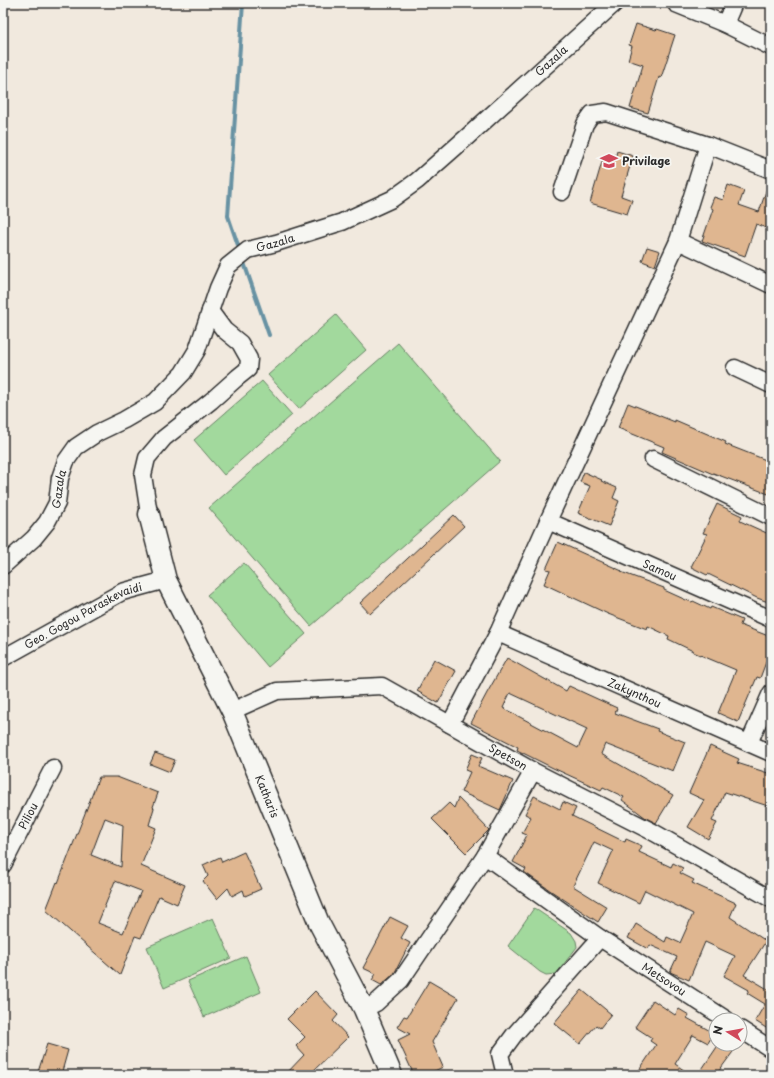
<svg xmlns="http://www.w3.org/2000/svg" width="774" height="1078" viewBox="0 0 774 1078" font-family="'Playpen Sans',sans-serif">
<rect width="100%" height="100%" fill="#f1e9de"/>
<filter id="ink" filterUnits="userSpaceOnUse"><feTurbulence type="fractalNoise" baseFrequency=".025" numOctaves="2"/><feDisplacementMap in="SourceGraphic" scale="8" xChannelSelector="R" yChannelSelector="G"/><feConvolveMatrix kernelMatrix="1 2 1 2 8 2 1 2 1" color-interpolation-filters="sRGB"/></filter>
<g filter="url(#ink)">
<g fill="#a2d99d" stroke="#668264">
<path d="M336 315 366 350 299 409 268 375Z"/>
<path d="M398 343 500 461 311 626 209 508Z"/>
<path d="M262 381 292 415 224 475 194 440Z"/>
<path d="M244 563 306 634 268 667 207 595Z"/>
<path d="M534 908 571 933 576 941 577 947 556 974 546 975 540 972 508 946Z"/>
<path d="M213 918 231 958 164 988 147 947Z"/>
<path d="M246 956 261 992 204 1017 188 981Z"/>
</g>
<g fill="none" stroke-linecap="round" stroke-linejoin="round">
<g stroke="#6892a3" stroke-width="4">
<path d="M240 251 228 216 243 3"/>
<path d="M243 260 269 335"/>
</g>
</g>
<g fill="#dfb690" stroke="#2b2b2b" fill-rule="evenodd">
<path d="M636 24 656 30 657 29 675 35 661 78 659 77 648 113 630 108 643 65 628 60 632 46 629 45Z"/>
<path d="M617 151 633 156 621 196 632 200 627 214 590 203 604 155 615 159Z"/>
<path d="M769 182H771V230L756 224 745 256 702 241 713 209 710 207 714 197 723 200 728 185 744 191 739 205 759 212Z"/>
<path d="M647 247 660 251 655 266 642 261Z"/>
<path d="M628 403 675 422V420L726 442 725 444 771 462V472L767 481 771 483V495L713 473V474L662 452 664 447 618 428Z"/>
<path d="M584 472 602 480 601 481 617 488 613 498 619 501 609 526 578 513 590 486 580 482Z"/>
<path d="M717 504 742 516 740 521 771 535V603L757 598 708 574 707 575 691 567 707 534 703 533Z"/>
<path d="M454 515 464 526 370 614 360 603Z"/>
<path d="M558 542 622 571 621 572 664 588V590L686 600 692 602 693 601 710 609 711 607 742 620 740 625 771 637V649L760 678 757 677 738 722 718 713 736 670 693 652V651L668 639 669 636 648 626 647 629 608 614 544 584 550 570 546 569Z"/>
<path d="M507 658 566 691 569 686 617 708 615 713 658 729 657 731 685 742 673 771 605 744 601 754 673 795 656 823 646 818 622 800 624 797 603 787 601 790 553 768 517 750 518 747 471 723 487 693ZM510 693 587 729 578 748 503 708Z"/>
<path d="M434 659 456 671 438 703 417 691Z"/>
<path d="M710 746 739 759 737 763 771 774V807L725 792 712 821 717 823 708 839 688 827 704 800 689 793Z"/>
<path d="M155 753 175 760 170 772 150 764Z"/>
<path d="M472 754 482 758 478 766 513 781 500 810 461 792 470 772 465 770Z"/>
<path d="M99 777H117L158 793 153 807 154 808 149 825 156 828 141 866 185 885 177 904 159 896 141 938 135 936 120 975 46 910 57 882 58 883ZM105 818 123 825 121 867 91 855ZM115 881 141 891 123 933 98 923Z"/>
<path d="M534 796 560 809 563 802 576 808 572 816 625 842 626 839 642 846 639 852 671 867 673 863 683 868 680 873 694 880 692 883 736 903 730 917 766 941 744 975 771 991V1031L755 1021 765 1004 747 993 749 990 724 976 735 956 705 942 689 980 670 972 677 957 650 945 648 949 628 938 636 924 665 942 667 937 680 943 693 914 645 890 639 903 598 883 613 851 594 842 573 886 607 907 598 922 551 891 524 872 526 869 513 862 527 835 522 833 531 817 525 814Z"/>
<path d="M458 798 489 830 466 853 432 819 449 803 454 808Z"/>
<path d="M244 852 261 889 245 896 243 890 232 896 228 888 217 899 203 881 208 876 203 865 220 857 222 862Z"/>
<path d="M390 917 408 926 401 938 410 943 394 974 381 985 372 980 376 974 363 968Z"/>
<path d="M429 981 458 998 432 1042 443 1067 426 1075H414L398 1040 410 1034 397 1027 404 1016 407 1017Z"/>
<path d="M582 990 611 1014 600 1028 596 1025 580 1044 554 1023Z"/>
<path d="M315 991 338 1015 333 1021 348 1037 309 1075H285L304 1055 296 1046 305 1037 287 1019Z"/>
<path d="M653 1000 675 1015 679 1009 689 1015 687 1018 714 1033 708 1043 693 1035 675 1064 691 1075H636L656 1045 650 1041 652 1038 635 1027Z"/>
<path d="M47 1044 68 1050 61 1075H37Z"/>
<path d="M719 1044H728L735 1049 716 1075H698Z"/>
</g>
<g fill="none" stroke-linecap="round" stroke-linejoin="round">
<g stroke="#2b2b2b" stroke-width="19">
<g id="minor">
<path d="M676 4 725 24 771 47"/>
<path d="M725 24 734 3"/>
<path d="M562 192 585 124 592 114 606 112 708 145 771 170"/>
<path d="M678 241 771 285"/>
<path d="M735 368 771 385"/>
<path d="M653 459 771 517"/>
<path d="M149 514 143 475 147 458 164 438 211 401 238 377 248 369 249 359 240 343 224 330 210 311"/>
<path id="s1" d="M548 521 771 619"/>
<path id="s2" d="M3 566 34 538 47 522 57 503 60 478 66 461 76 447 97 433 124 420 155 402 183 373 197 350 218 288 228 266 248 250 276 243 342 222 392 199 417 181 467 137 615 3"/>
<path id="s3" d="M498 633 771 753"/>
<path id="s4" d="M3 658 122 592 166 580"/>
<path id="s5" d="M232 711 277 691 382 686 533 771 653 832 771 899"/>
<path d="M450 724 498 633 548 521 678 241 708 145"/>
<path d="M749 743 771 693"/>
<path d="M485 856 600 938 514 1035 500 1054 505 1075"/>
<path id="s6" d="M3 865 53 768"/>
<path id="s7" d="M600 938 727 1020"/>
<path d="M364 1009 376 1003 401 980 485 856 533 771"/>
<path d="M740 1029 771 1049"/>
</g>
</g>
<g stroke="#2b2b2b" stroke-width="23">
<g id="tertiary">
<path id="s8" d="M149 514 166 580 232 711 319 923 364 1009 392 1075"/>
</g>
</g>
<use href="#minor" stroke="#f6f6f2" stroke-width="16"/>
<use href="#tertiary" stroke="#f6f6f2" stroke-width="20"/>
</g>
</g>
<defs>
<g id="school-bare" transform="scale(1.38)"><path d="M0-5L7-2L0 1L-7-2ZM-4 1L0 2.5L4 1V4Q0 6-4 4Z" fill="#d1495b" stroke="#f6f6f2" stroke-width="2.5" paint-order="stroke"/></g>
</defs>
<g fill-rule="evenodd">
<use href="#school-bare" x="609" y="161"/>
</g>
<g text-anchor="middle" stroke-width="3.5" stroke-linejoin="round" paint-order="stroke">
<g font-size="11" fill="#2b2b2b" stroke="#f6f6f2">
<text dy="4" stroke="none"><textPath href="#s2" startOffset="782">Gazala</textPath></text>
<text dy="4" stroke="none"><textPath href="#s2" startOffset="446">Gazala</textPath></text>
<text dy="4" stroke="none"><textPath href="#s2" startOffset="98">Gazala</textPath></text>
<text dy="4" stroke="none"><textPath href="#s1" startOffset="122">Samou</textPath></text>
<text dy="4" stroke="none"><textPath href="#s4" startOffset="91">Geo. Gogou Paraskevaidi</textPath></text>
<text dy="4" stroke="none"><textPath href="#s3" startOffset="149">Zakynthou</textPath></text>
<text dy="4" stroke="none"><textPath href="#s5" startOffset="299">Spetson</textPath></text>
<text dy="4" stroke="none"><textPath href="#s8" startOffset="307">Katharis</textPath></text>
<text dy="4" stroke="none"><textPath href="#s6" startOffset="55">Piliou</textPath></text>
<text dy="4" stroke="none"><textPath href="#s7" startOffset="76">Metsovou</textPath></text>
</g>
<g font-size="11" font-weight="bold" fill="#2b2b2b" stroke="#f6f6f2" text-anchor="start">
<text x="622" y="165">Privilage</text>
</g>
</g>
<rect width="774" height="1078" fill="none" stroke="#f6f6f2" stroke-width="16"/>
<rect x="8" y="8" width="758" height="1062" fill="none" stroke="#2b2b2b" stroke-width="1.5" filter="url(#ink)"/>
<g transform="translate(728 1032) rotate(281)"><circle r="19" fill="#f6f6f2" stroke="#a5a5a2"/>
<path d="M0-3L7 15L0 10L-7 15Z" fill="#d1495b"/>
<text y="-6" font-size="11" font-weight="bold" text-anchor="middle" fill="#2b2b2b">N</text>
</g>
</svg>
